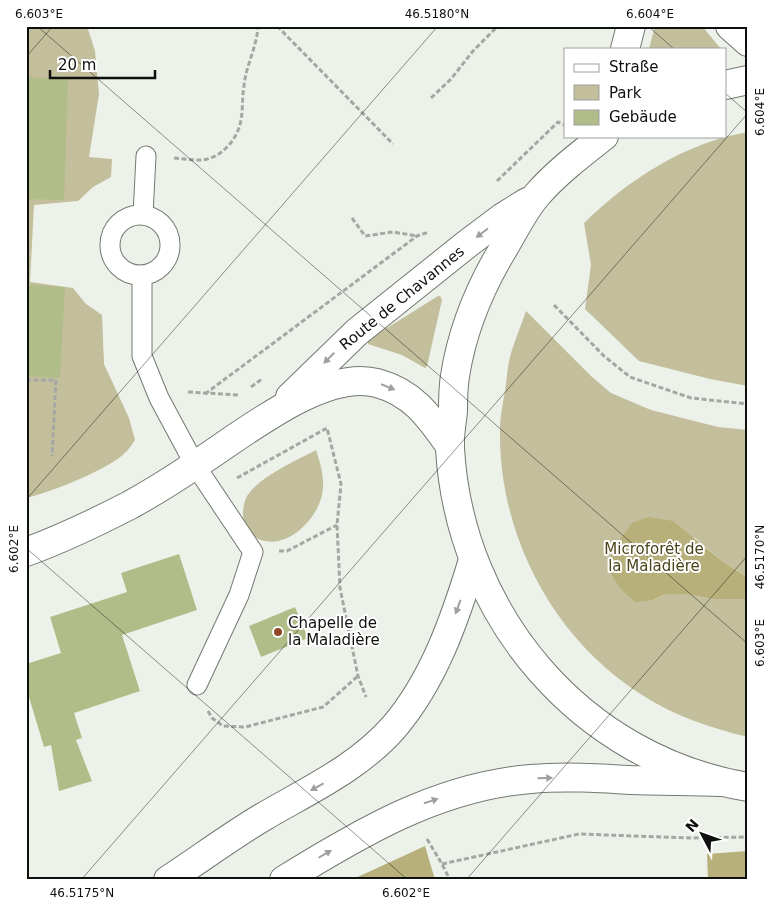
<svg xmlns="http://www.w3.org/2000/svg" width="774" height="906" viewBox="0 0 774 906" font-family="'DejaVu Sans',sans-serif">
<rect width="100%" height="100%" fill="#ecf2ea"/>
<g fill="#c3be9c">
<path d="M26 26H87L95 51 99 94 89 157 112 159 111 177 93 187 78 201 34 205 30 282 73 288 86 304 102 315 104 364 129 418 135 440C132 444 129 449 126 452 109 469 50 493 26 498Z"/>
<path d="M655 26H702L721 49H649Z"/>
<path d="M748 132V386L710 379 639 361 585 309 591 265 584 223C628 180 686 142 748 132Z"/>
<path d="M438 296H440L442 300 427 366 425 368 402 355 368 344V340Z"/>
<path d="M526 311 592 377 611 393 651 410 718 427 748 430V578L722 561 694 537 653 600 666 594H684L714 599H748V737C710 728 675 716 642 695 553 639 498 534 500 429 500 416 503 404 505 391 507 380 507 368 510 357 514 342 521 326 526 311Z"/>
<path d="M316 450C320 462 324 475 323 488 322 514 290 550 261 540 252 537 246 532 244 522 242 514 243 503 247 496 260 476 296 461 316 450Z"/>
</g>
<g fill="#b8b07a">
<path d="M648 517 673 521 722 561 748 578V599H714L684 594H666L653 600 635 602 620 588 609 571 611 552 632 523Z"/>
<path d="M425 846 435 880H351Z"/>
<path d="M748 851V880H708L707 854Z"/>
</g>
<g fill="#b1bd88">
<path d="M26 77 68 79 64 200 26 199Z"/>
<path d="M26 285 65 287 60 378 26 376Z"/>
<path d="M179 554 197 610 122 635 140 691 74 713 82 738 76 740 92 781 59 791 51 745 44 747 26 687V664L61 653 50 617 127 592 121 573Z"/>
<path d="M295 607 308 638 261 657 249 626Z"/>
</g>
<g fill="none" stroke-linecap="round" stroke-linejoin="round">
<g stroke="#737870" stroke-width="21">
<g id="service">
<path d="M143 215 146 156"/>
<circle cx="140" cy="245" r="30"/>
<path d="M142 275V356L159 398 195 465 253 552 239 595 197 685"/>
</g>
</g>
<g stroke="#737870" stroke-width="30">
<g id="tertiary">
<path d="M730 26 748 42"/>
<path d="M625 49 631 26"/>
</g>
</g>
<g stroke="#737870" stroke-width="30">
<g id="secondary">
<path d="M725 85 748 80"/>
<path d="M604 136C581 154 556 173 537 195 524 210 515 229 505 246 481 285 462 331 455 376 453 388 453 399 453 411 452 423 449 436 450 449 460 616 581 759 748 787"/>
<path d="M290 397 357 332 467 244 503 217 527 202"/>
<path d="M26 552C62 539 97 522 130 505 152 493 174 479 195 465 240 437 322 368 377 383 414 393 430 418 450 446"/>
</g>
</g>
<g stroke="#737870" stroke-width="30">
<g id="motorway">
<path d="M168 880C200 859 231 836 263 817 309 790 358 768 394 727 434 680 455 619 473 560"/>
<path d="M284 880C360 833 439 786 531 779 564 776 597 778 630 780 660 781 691 781 721 782"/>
</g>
</g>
<g stroke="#a4a8a2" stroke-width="3" stroke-dasharray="5 2.5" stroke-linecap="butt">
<path d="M277 26 393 144"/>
<path d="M431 98 451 79 473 51 498 26"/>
<path d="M174 158C183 159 192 160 201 160 221 159 238 139 241 120 243 109 242 97 244 86 246 65 257 47 258 26"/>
<path d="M497 181 558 122 565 125"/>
<path d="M352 218 365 236 393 232 417 236"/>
<path d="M554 305 604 356 630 377 691 398 748 404"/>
<path d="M26 380H56L52 456"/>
<path d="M251 387 262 379"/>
<path d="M188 392 239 395"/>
<path d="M205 394 417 236 429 232"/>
<path d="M237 478 327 428 341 484 337 525 340 588 358 676 366 697"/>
<path d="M279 551H287L337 525"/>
<path d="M208 711 212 718 223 726 245 727 323 707 358 676"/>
<path d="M427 839 442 864 450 880"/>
<path d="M442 864 579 834 690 838 748 837"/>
</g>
<use href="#service" stroke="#fff" stroke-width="19"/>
<use href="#tertiary" stroke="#fff" stroke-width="28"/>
<use href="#secondary" stroke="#fff" stroke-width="28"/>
<use href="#motorway" stroke="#fff" stroke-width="28"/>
</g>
<defs><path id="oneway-solid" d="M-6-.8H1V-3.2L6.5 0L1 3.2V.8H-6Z" transform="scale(1.25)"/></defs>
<g fill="#9f9f9e">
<use href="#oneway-solid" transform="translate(482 233) rotate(143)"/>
<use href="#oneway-solid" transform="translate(329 358) rotate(135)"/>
<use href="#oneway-solid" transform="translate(388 387) rotate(22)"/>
<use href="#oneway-solid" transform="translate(458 607) rotate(110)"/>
<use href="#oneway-solid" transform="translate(545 778) rotate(-2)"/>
<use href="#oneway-solid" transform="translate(317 787) rotate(151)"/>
<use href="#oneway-solid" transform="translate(431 801) rotate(-18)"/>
<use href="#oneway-solid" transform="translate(325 854) rotate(-30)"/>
</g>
<path fill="none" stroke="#0e100d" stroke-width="1" stroke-opacity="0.45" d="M37 26 748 644M648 26 674 49M26 57 53 26M725 93 748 113M26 500 438 26M26 548 408 880M81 880 748 113M466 880 748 555"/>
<circle fill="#8f4823" stroke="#fff" stroke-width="2" cx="278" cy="632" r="5"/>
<g text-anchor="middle" stroke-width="4" stroke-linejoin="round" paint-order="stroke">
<g font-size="15" fill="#0e100d" stroke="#fff">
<text transform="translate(402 298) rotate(-39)" y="5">Route de Chavannes</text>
</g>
<g font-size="15" fill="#4b441a" stroke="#fff">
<text x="654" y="554">Microforêt de<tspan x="654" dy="17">la Maladière</tspan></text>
</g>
<g font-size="15" fill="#0e100d" stroke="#fff" text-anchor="start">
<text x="288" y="628">Chapelle de<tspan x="288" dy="17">la Maladière</tspan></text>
</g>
</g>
<rect width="774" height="906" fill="none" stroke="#ffffff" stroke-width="55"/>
<rect x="564" y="48" width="162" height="90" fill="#ffffff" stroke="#9f9f9e"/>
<rect x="574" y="64" width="25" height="8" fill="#ffffff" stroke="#9f9f9e"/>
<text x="609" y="72" font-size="15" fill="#0e100d">Straße</text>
<rect x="574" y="85" width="25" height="15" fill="#c3be9c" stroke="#9f9f9e"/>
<text x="609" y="98" font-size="15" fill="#0e100d">Park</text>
<rect x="574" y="110" width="25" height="15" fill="#b1bd88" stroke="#9f9f9e"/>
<text x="609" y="122" font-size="15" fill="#0e100d">Gebäude</text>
<g transform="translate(702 834) rotate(311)" stroke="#ffffff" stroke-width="4" paint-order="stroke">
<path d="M0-4L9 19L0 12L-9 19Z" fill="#0e100d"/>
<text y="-8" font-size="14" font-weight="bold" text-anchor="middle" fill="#0e100d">N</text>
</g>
<path d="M50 70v8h105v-8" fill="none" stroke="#0e100d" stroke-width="2.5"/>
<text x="58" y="70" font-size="15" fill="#0e100d" stroke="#ffffff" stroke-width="4" paint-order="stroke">20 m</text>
<rect x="28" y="28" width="718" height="850" fill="none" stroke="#0e100d" stroke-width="2"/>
<g font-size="12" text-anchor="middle" fill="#0e100d">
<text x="39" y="18">6.603°E</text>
<text x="437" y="18">46.5180°N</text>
<text x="650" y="18">6.604°E</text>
<text transform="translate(760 112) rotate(-90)" y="4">6.604°E</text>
<text transform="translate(14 549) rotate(-90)" y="4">6.602°E</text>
<text transform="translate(760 557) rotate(-90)" y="4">46.5170°N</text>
<text transform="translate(760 643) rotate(-90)" y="4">6.603°E</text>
<text x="82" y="897">46.5175°N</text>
<text x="406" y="897">6.602°E</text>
</g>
</svg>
